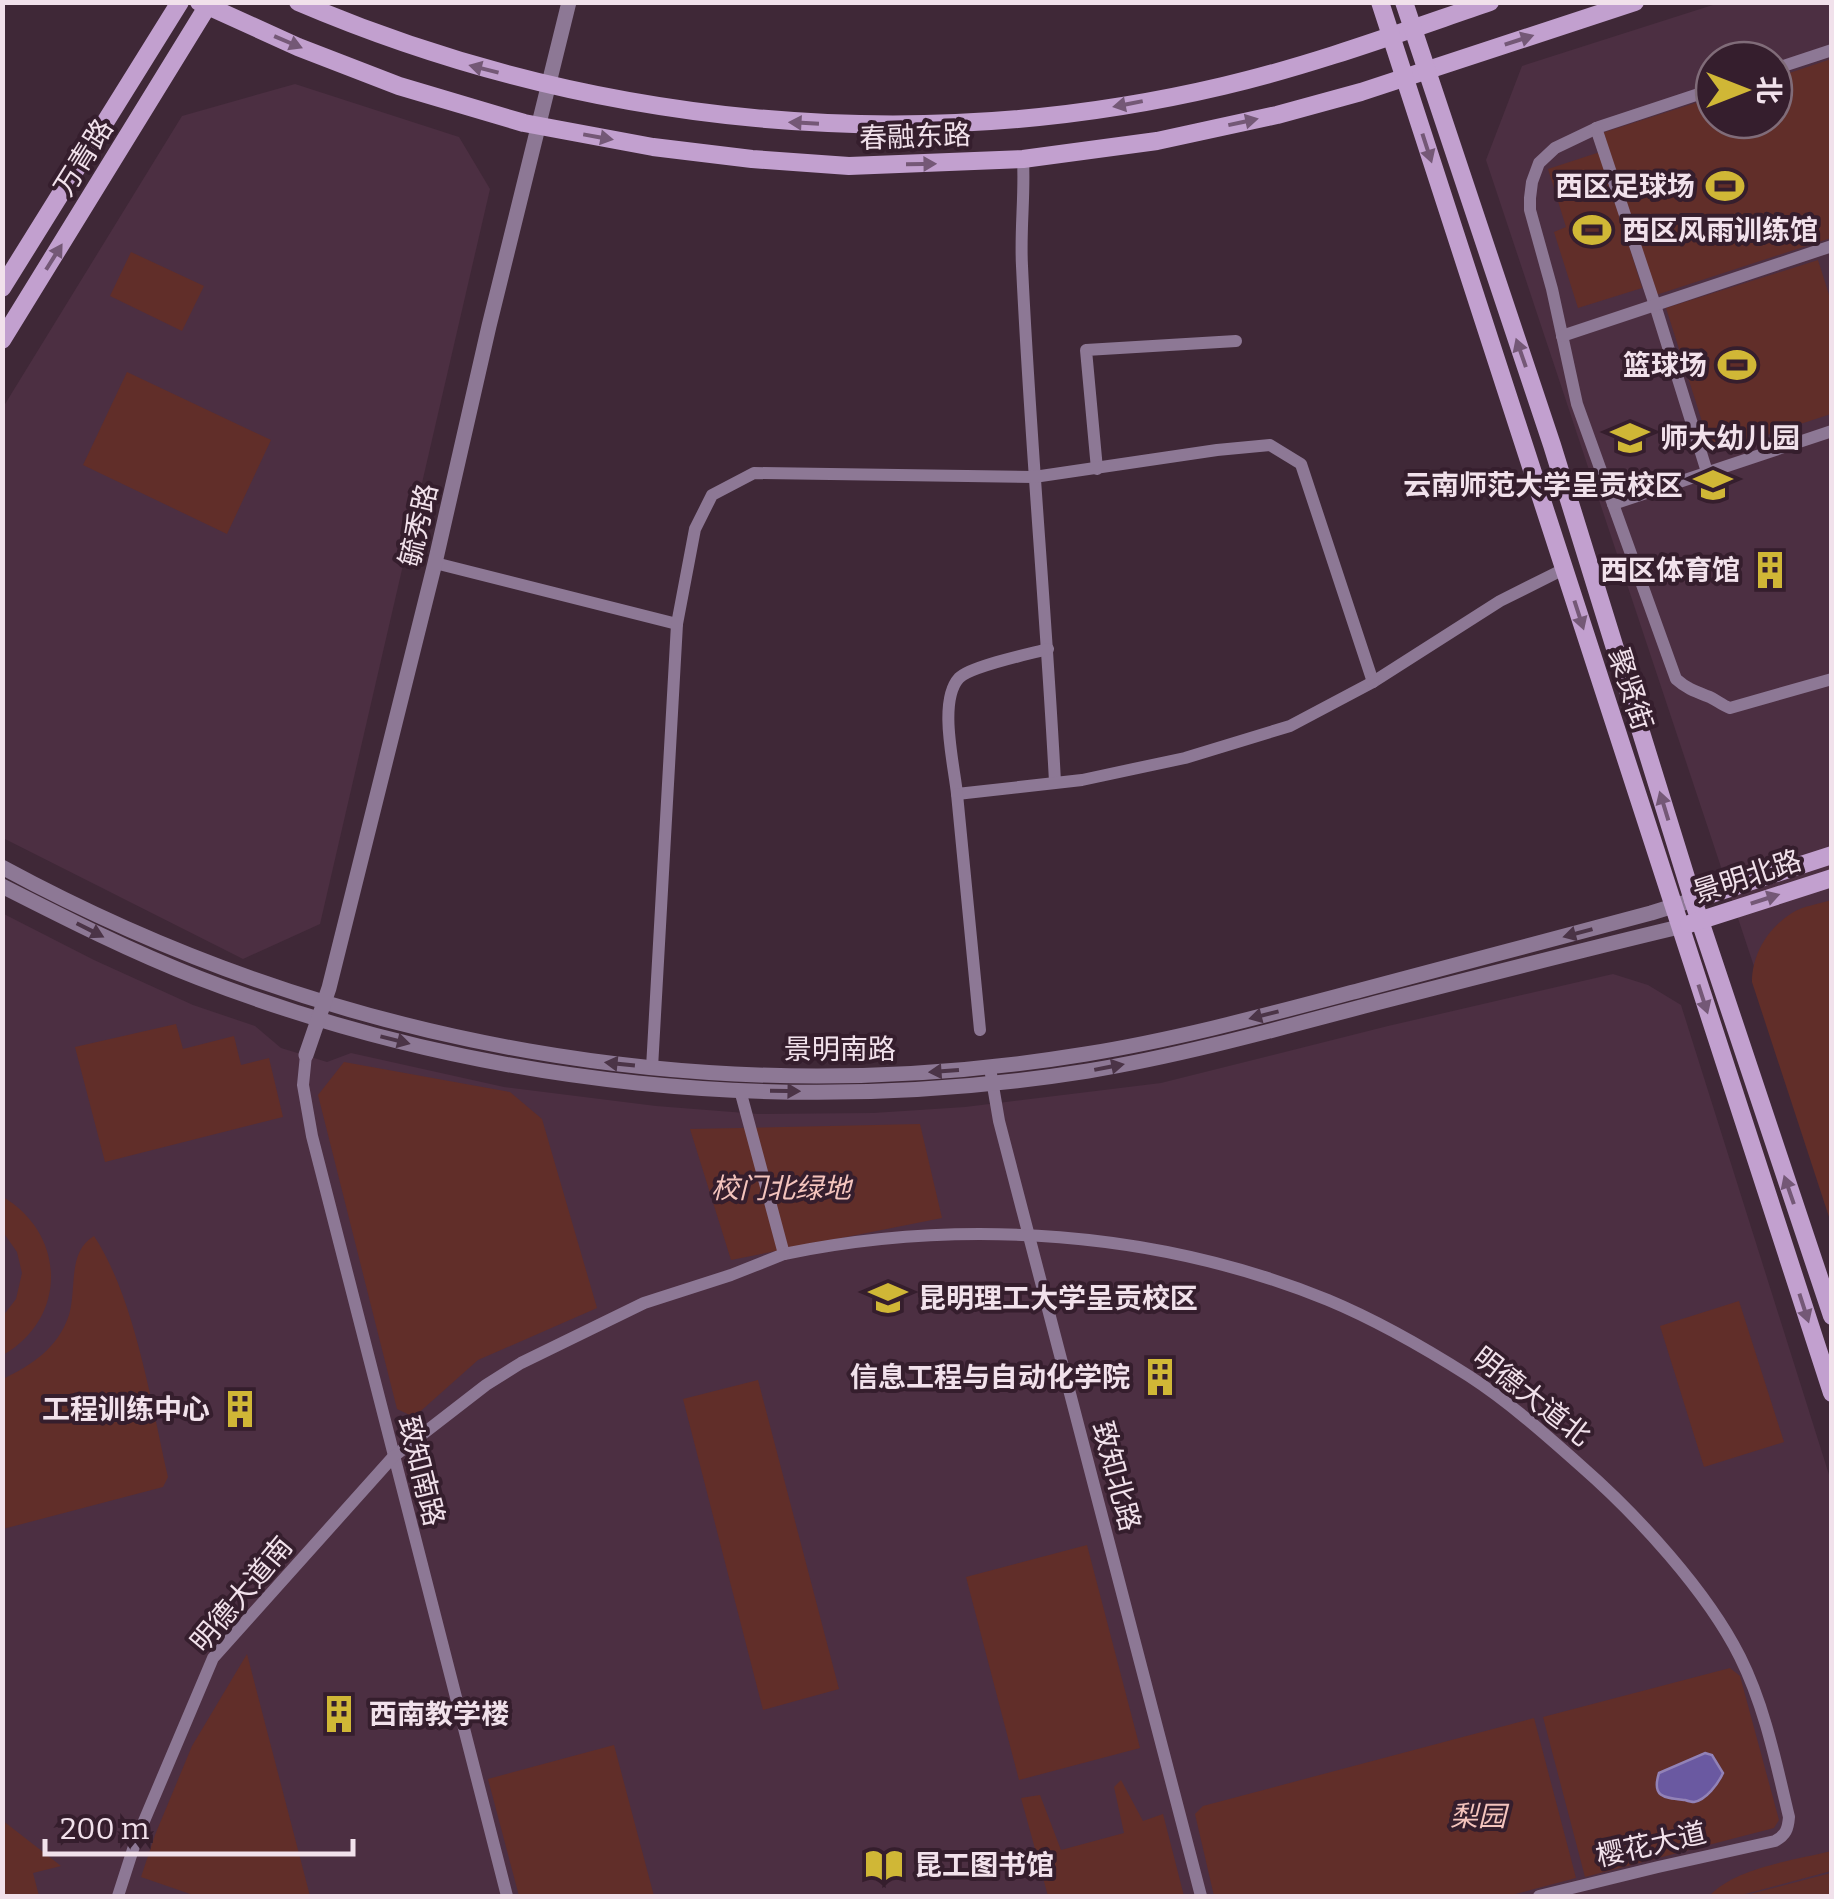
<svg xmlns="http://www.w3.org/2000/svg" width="1834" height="1899" viewBox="0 0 1834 1899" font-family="Bitter,'Noto Sans SC',serif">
<rect width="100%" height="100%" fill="#3f2837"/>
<g fill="#4c2f42" fill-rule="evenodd">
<path d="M1719 3H1831V1198L1486 160 1522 66ZM1714 60H1774V120H1714Z"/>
<path d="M295 84 459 137 490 189 320 924 243 959 3 838 2 409 182 116Z"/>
<path d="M2 913 94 960 193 1005 255 1026 281 1048 327 1062 351 1053 504 1087 656 1106 758 1114 873 1113 965 1107 1161 1083 1388 1026 1613 974 1648 985 1681 1005 1831 1481V1896H3Z"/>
</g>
<g fill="#612e29">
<path d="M1831 59V238L1653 296 1602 133 1714 97V120H1774V78Z"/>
<path d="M1600 152 1642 288 1578 308 1554 232 1566 227 1548 169Z"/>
<path d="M131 252 204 286 182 331 110 296Z"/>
<path d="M1818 260 1831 301V414L1712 453 1666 308Z"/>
<path d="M127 372 271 440 227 534 83 465Z"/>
<path d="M1831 900H1832L1831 1223 1752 982C1752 954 1768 928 1792 913 1803 906 1819 904 1831 900Z"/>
<path d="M176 1024 183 1049 234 1036 241 1065 269 1058 283 1117 105 1162 75 1047Z"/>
<path d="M344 1062 510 1092 542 1119 597 1308 478 1360 414 1417 397 1409 318 1095Z"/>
<path d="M920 1124 942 1218 731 1260 690 1129Z"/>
<path d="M3 1197C66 1234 68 1318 3 1355V1316L16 1299 22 1273 17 1252 3 1232Z"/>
<path d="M94 1236C135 1298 151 1403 168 1477L163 1487 3 1529V1379C32 1365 58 1348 69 1315 77 1289 67 1252 94 1236Z"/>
<path d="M1739 1301 1784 1442 1704 1467 1660 1326Z"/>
<path d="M758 1380 839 1689 763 1710 683 1399Z"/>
<path d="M1087 1545 1140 1748 1019 1780 966 1577Z"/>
<path d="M247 1654 310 1896H196L141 1877 155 1835 192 1746Z"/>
<path d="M1730 1668 1740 1676 1779 1820 1774 1828 1585 1877 1543 1717Z"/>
<path d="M1534 1718 1576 1878 1508 1896H1214L1195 1814 1203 1806Z"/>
<path d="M614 1745 654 1896H519L488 1779Z"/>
<path d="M1121 1780 1143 1821 1163 1814 1184 1896H1048L1021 1798 1040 1795 1061 1850 1124 1833 1114 1787Z"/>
<path d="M2 1820 61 1866 33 1873 39 1896H3Z"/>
<path d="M1831 1851V1871L1738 1896H1709C1737 1867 1792 1861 1831 1851Z"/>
<path d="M1831 1873V1896H1742Z"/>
</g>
<path fill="#6a59a1" stroke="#9282b7" stroke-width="2.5" d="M1705 1753 1712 1755 1723 1773C1718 1784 1706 1800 1694 1802 1691 1802 1688 1801 1685 1800 1665 1798 1651 1798 1659 1773Z"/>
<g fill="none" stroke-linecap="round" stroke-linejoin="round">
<g stroke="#8d7895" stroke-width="12">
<path d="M1774 69 1832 50"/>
<path d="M1714 89 1599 127 1555 148 1539 163 1532 182 1530 198V210L1552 289 1577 404 1676 679C1686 688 1694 691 1707 696 1716 699 1721 705 1730 708L1832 679"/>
<path d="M1596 128 1655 305 1707 472"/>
<path d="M1023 159C1025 195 1020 230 1022 266 1030 438 1046 610 1055 782"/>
<path d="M1562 336 1832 246"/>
<path d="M1097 469 1086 350 1236 341"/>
<path d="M1613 504 1832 431"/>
<path d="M435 563 677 624"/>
<path d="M1048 649C1029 654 971 666 959 678 938 701 954 764 957 794L1082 780 1185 758 1290 726 1373 682 1500 601 1564 569"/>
<path d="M957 794 980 1030"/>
<path d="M306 1055 303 1085 312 1136 507 1896"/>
<path d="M652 1068 677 624 695 529 712 495 754 473 1034 477 1217 450 1270 445 1301 464 1373 682"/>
<path d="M991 1074 999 1121 1201 1896"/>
<path d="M740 1090 784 1254C963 1217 1159 1231 1328 1300 1376 1320 1425 1348 1469 1376 1509 1402 1545 1434 1581 1466 1637 1515 1707 1591 1740 1657 1765 1707 1776 1763 1789 1817 1788 1829 1786 1835 1775 1841L1658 1867 1539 1896"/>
<path d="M118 1896 136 1840 213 1658 393 1457 486 1385 521 1363 644 1303 731 1275 784 1254"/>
</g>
<g stroke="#8d7895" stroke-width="15">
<path d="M2 867C334 1047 713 1115 1086 1054 1179 1039 1270 1014 1361 990 1458 964 1554 939 1651 913L1693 900"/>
<path d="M2 886C67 919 132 952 199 978 480 1087 791 1118 1088 1071 1185 1055 1281 1028 1376 1003 1477 977 1578 951 1679 927"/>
<path d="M306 1055 329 988 435 563 489 326 569 2"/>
</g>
<g stroke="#c2a0cf" stroke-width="18">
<path d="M199 2 298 47 399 86 524 123 653 147 752 159 849 166 1023 159 1157 141 1277 115 1361 92 1635 2"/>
<path d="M298 2C589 126 914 159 1223 86 1313 65 1402 32 1490 2"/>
<path d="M1380 2C1530 466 1680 930 1832 1393"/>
<path d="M1404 2 1552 445 1693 900 1832 1316"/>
<path d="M2 288 180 2"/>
<path d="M2 340 210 2"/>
<path d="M1693 900 1832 855"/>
<path d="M1689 924 1832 878"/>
</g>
</g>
<defs><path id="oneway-solid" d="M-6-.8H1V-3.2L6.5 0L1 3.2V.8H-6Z" transform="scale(2.5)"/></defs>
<g fill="#745876">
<use href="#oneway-solid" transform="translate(1519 40) rotate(-18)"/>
<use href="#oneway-solid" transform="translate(288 42) rotate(23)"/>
<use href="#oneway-solid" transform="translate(484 69) rotate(-166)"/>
<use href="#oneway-solid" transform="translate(1128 104) rotate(169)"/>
<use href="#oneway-solid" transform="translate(1243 122) rotate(-12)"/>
<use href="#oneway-solid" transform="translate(804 123) rotate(-177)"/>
<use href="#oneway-solid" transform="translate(598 137) rotate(10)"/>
<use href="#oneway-solid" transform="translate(1427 148) rotate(72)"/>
<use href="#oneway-solid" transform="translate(921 164) rotate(-1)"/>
<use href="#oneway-solid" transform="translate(54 257) rotate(-58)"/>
<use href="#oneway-solid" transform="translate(1521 353) rotate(-109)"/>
<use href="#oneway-solid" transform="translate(1579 615) rotate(72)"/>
<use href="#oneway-solid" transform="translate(1664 806) rotate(-107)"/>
<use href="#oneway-solid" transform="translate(1765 899) rotate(-18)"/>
<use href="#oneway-solid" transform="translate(1703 999) rotate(72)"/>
<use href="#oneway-solid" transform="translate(1789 1190) rotate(-109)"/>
<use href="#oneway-solid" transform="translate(1804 1308) rotate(72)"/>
</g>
<g fill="#4b3447">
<use href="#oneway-solid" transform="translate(90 930) rotate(27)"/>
<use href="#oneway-solid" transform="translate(1578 933) rotate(165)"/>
<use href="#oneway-solid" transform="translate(1264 1015) rotate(166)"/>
<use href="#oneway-solid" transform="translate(395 1040) rotate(14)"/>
<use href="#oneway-solid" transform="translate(620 1064) rotate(-174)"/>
<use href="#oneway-solid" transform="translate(1109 1067) rotate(-11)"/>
<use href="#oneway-solid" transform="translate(944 1071) rotate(176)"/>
<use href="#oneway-solid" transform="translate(785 1091) rotate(1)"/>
</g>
<defs>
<g id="stadium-bare" transform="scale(3)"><path d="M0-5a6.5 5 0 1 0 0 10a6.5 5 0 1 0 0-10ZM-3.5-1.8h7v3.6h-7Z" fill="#d0b736" stroke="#351e2d" stroke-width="2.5" paint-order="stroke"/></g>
<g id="university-bare" transform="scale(3)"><path d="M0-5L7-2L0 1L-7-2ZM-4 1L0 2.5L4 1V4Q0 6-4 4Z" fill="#d0b736" stroke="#351e2d" stroke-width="2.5" paint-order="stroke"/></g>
<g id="building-bare" transform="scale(3)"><path d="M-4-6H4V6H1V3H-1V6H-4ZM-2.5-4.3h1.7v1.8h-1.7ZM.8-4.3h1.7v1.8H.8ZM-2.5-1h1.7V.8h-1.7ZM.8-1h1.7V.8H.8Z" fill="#d0b736" stroke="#351e2d" stroke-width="2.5" paint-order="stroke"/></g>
<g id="library-bare" transform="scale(3)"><path d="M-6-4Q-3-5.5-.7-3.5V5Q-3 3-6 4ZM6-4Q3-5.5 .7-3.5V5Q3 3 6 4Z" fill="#d0b736" stroke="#351e2d" stroke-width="2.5" paint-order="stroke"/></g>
</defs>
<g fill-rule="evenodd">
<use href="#stadium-bare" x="1725" y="186"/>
<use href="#stadium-bare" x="1592" y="230"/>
<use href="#stadium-bare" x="1737" y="365"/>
<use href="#university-bare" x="1630" y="438"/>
<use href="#university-bare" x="1713" y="485"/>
<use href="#building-bare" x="1770" y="570"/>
<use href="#university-bare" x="888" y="1298"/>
<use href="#building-bare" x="1160" y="1377"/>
<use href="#building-bare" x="240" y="1409"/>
<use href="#building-bare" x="339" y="1714"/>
<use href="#library-bare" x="884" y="1865"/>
</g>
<g text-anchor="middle" stroke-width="8" stroke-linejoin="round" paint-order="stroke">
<g font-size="28" fill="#f1e1eb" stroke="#351e2d">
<text transform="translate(915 136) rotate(-2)" y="10">春融东路</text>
<text transform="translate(83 157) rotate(-58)" y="10">万青路</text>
<text transform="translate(418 525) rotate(-77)" y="10">毓秀路</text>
<text transform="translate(1631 689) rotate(72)" y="10">聚贤街</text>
<text transform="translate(1747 876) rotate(-18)" y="10">景明北路</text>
<text x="840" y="1059">景明南路</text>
<text transform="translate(1532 1396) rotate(38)" y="10">明德大道北</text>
<text transform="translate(422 1471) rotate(76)" y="10">致知南路</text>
<text transform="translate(1117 1476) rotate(75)" y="10">致知北路</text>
<text transform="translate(241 1594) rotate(-50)" y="10">明德大道南</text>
<text transform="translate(1651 1844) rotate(-13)" y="10">樱花大道</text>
</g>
<g font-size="28" font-weight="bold" fill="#f1e1eb" stroke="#351e2d" text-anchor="end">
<text x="1695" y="196">西区足球场</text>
<text x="1622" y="240" text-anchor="start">西区风雨训练馆</text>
<text x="1707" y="375">篮球场</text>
<text x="1660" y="448" text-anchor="start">师大幼儿园</text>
<text x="1683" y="495">云南师范大学呈贡校区</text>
<text x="1740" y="580">西区体育馆</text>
<text x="918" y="1308" text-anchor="start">昆明理工大学呈贡校区</text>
<text x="1130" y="1387">信息工程与自动化学院</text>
<text x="210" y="1419">工程训练中心</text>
<text x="369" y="1724" text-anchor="start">西南教学楼</text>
<text x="914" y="1875" text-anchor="start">昆工图书馆</text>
</g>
<g font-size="28" font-style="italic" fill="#f4c4bd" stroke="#351e2d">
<text x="781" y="1198">校门北绿地</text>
<text x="1478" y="1826">梨园</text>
</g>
</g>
<rect width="1834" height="1899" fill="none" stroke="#f1e1eb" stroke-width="10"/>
<g transform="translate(1744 90) rotate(90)"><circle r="48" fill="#351e2d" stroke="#806c79" stroke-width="2.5"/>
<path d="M0-8L18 38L0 25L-18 38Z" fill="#d0b736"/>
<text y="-15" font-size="28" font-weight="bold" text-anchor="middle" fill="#f1e1eb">北</text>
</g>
<path d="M45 1839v15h308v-15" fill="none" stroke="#f1e1eb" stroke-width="5"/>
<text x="60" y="1839" font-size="30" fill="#f1e1eb" stroke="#351e2d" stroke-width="8" paint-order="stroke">200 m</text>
</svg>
